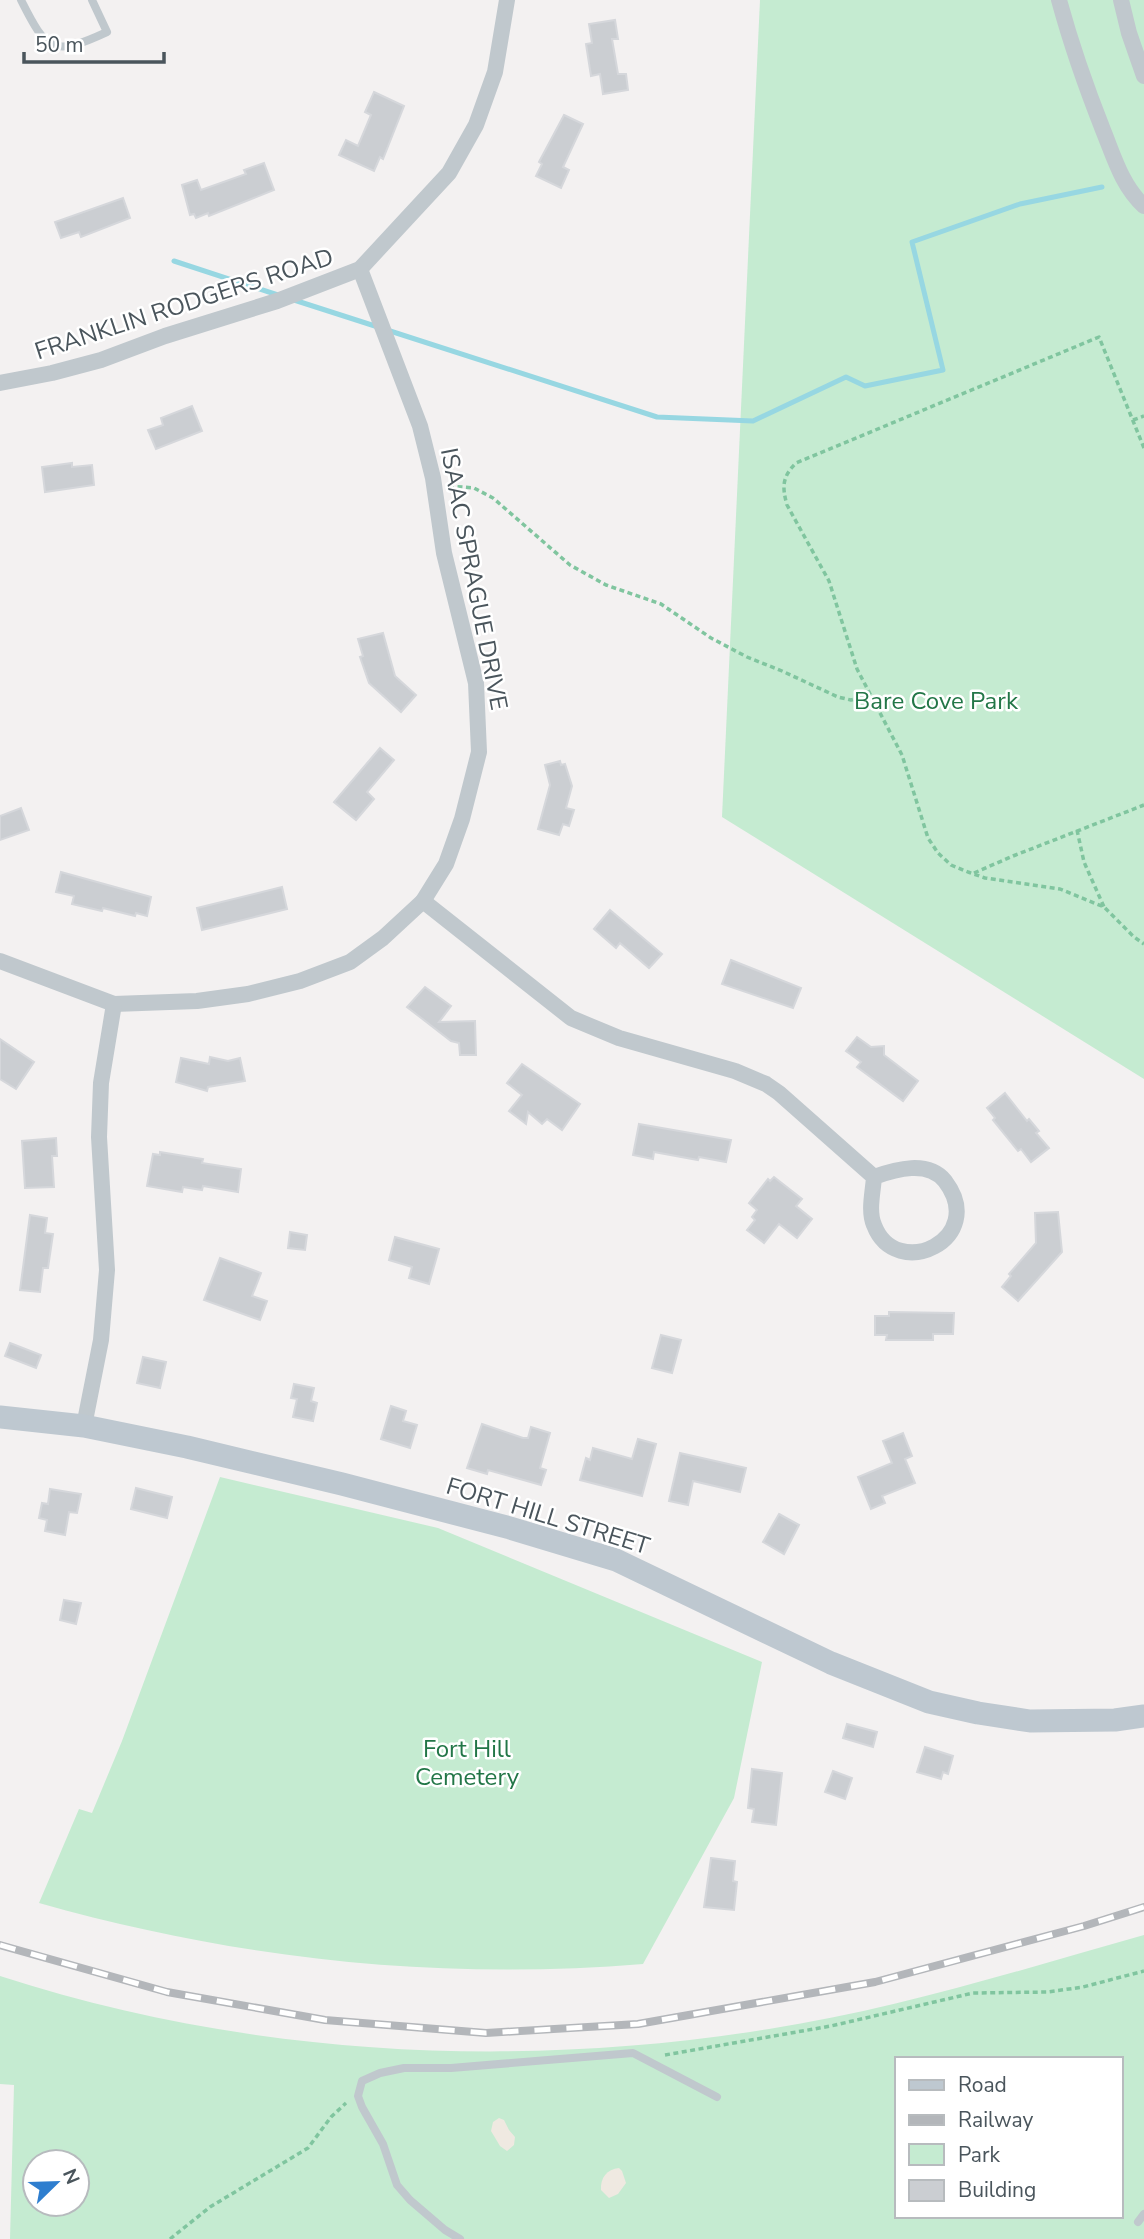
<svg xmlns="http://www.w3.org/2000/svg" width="1144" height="2239" viewBox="0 0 1144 2239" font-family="'Nunito Sans',sans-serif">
<rect width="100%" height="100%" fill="#f3f1f1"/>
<g fill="#c5ebd1" fill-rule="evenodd">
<path d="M760 0H1144V1079L722 817Z"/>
<path d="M220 1477 438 1528 762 1662 734 1798 643 1964C438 1981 237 1959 39 1903L79 1809 92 1813 122 1741Z"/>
<path d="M1144 1935V2239H10L14 2085 0 2084V1976C247 2056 514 2070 769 2029 897 2009 1020 1970 1144 1935ZM897 2059H1121V2216H897ZM35 2162H77V2204H35Z"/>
</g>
<g fill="#efe9e1">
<path d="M499 2118 504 2120 509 2130 515 2137 514 2145 507 2151 500 2146 491 2131 493 2122Z"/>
<path d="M619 2168 622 2171 626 2183 618 2194 609 2198 601 2190C600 2178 607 2169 619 2168Z"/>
</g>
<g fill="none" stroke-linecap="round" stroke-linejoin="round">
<g stroke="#97d7e2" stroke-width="5">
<path d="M174 261 281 296"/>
<path d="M294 300 378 327"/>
<path d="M387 330 657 417 753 421 846 377 865 386 943 370 912 242 1020 204 1102 187"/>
</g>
</g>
<g fill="#cbced2" stroke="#d5d7db" stroke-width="2">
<path d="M615 20 618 39H612L618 74H626L628 90 603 94 600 74 591 76 586 44 592 43 589 24Z"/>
<path d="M374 92 404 106 383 159 380 157 374 171 339 155 346 140 358 146 371 115 365 112Z"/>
<path d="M564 115 583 124 563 167 569 170 561 188 536 176 542 164 539 162Z"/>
<path d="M264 163 274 190 209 216 208 213 196 218 194 214 190 215 182 185 197 180 201 190 246 174 244 170Z"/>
<path d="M123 198 130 218 81 237 79 232 61 238 55 222Z"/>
<path d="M192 406 202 431 156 449 148 430 163 425 161 418Z"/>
<path d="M72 463V467L92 465 94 485 45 492 42 467Z"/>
<path d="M383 633 395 676 416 695 401 712 369 683 360 657 363 656 358 639Z"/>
<path d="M380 748 394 760 367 792 374 799 356 820 334 802Z"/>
<path d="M560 761 561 765 565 764 572 786 566 808 574 810 569 826 563 824 559 835 538 829 550 785 545 765Z"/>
<path d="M21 808 29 830 0 840V816Z"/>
<path d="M61 872 151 897 147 916 136 913 135 916 103 908 102 911 72 904 74 896 56 892Z"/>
<path d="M282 887 287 909 202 930 197 908Z"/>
<path d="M610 910 662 954 649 968 620 943 616 948 594 929Z"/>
<path d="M731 960 801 988 793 1008 722 984Z"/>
<path d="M425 987 451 1006 439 1022 475 1021 476 1055H460L459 1043 451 1041 407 1007Z"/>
<path d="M857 1037 871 1047 884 1046V1055L918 1081 903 1101 857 1067 861 1062 846 1051Z"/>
<path d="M0 1039 34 1062 16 1089 0 1079Z"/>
<path d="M210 1057 228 1061 240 1058 245 1081 208 1087 207 1091 176 1082 181 1058 209 1064Z"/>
<path d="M522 1064 580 1104 562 1130 547 1119 542 1124 528 1112 526 1124 509 1111 522 1095 507 1083Z"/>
<path d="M1005 1093 1027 1121 1029 1119 1039 1131 1036 1133 1049 1148 1031 1162 1021 1149 1018 1151 993 1120 995 1118 987 1108Z"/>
<path d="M639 1124 731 1140 726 1162 699 1157 698 1160 654 1152 653 1159 633 1155Z"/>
<path d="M56 1138 57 1156H52L54 1187 25 1188 22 1141Z"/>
<path d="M160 1152 203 1159 202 1163 241 1169 238 1192 203 1186 202 1190 183 1187 182 1192 147 1186 153 1154 160 1155Z"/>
<path d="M774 1177 802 1199 796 1206 812 1219 797 1238 779 1224 764 1243 747 1230 755 1220 752 1217 757 1210 749 1203 768 1179 770 1181Z"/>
<path d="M1058 1212 1062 1252 1018 1301 1002 1287 1011 1276 1009 1274 1036 1243 1035 1213Z"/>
<path d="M30 1215 47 1218 45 1233 53 1234 48 1268H43L40 1292 20 1290Z"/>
<path d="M290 1232 307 1235 305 1250 288 1248Z"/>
<path d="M395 1237 439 1249 429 1284 409 1278 412 1267 389 1260Z"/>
<path d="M220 1258 261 1273 252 1296 267 1301 260 1320 204 1300Z"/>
<path d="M889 1312 954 1313 953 1334H933V1340H886L887 1335H875V1316H889Z"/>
<path d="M661 1335 681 1340 672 1373 652 1368Z"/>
<path d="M10 1343 41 1355 36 1368 5 1356Z"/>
<path d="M143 1357 166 1362 160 1388 137 1383Z"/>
<path d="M294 1384 314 1388 311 1401 317 1403 313 1421 293 1417 297 1399 291 1398Z"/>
<path d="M391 1406 406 1411 403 1421 417 1425 410 1448 381 1439Z"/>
<path d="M482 1424 523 1438H528L531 1427 550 1433 540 1468 546 1470 541 1485 488 1470 487 1474 467 1468Z"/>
<path d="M903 1433 912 1456 905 1459 915 1483 882 1496 885 1503 871 1509 858 1477 892 1463 883 1441Z"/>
<path d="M638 1439 656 1444 642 1496 580 1480 586 1458 590 1460 593 1448 632 1459Z"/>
<path d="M680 1453 746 1468 740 1492 693 1481 688 1505 669 1501Z"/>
<path d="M136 1488 172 1497 167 1518 131 1509Z"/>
<path d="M50 1489 81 1494 77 1513 69 1512 65 1535 45 1531 47 1520 39 1518 42 1503 48 1504Z"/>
<path d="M779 1514 799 1525 784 1554 763 1542Z"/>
<path d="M64 1600 81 1603 76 1624 60 1620Z"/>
<path d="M847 1724 877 1732 873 1747 843 1738Z"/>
<path d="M925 1747 953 1756 948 1774 943 1772 941 1779 917 1772Z"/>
<path d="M752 1769 782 1773 776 1825 752 1822 754 1809 748 1808Z"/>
<path d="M833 1771 852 1778 845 1799 825 1792Z"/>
<path d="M711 1858 735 1861 733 1881 737 1882 734 1910 704 1907Z"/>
</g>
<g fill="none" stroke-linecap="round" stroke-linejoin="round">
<g stroke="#80c59f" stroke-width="3.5" stroke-dasharray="5 3.5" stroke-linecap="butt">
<path d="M1133 420 1144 416"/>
<path d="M1144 448 1099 337 796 463C782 477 782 487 787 505L829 581 857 669 902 755 928 838 938 853 951 865 968 872 985 878 1060 889 1104 907 1134 937 1144 944"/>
<path d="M449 486 474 488 493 498 570 565 606 585 661 604 711 638 747 657 782 671 838 697 851 700 869 695"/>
<path d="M1077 830 1084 862 1104 907"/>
<path d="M974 873 1013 856 1144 805"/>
<path d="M665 2055 831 2026 973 1993 1048 1992 1083 1987 1144 1971"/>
<path d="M170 2239 210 2207 308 2148 331 2117 346 2103"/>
</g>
<g stroke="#c0c8cd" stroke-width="8">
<path d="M21 0C47 52 53 57 107 32L92 0"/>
<path d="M1138 2222 1144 2214"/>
<path d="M460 2239 445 2230 410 2200 397 2185 383 2144 362 2107 358 2096 362 2081 380 2073 404 2068H451L633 2053 717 2097"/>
</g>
<g stroke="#c0c8cd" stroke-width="16">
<path d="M1059 0C1071 44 1086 87 1103 130 1114 157 1122 186 1144 206"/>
<path d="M1121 0 1129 33 1144 76"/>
<path d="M0 383 52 373 101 360 165 336 277 301 360 269 449 173 476 125 495 72 507 0"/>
<path d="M423 901 571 1018 619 1038 735 1071 766 1084 779 1093 874 1177C873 1192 868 1211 874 1225 896 1283 989 1239 945 1181 928 1160 896 1169 874 1177"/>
<path d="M0 961 114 1004 197 1001 248 994 300 981 350 962 383 938 423 901 446 864 462 819 479 752 476 683 444 553 433 478 420 426 360 269"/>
<path d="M84 1426 101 1340 107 1270 99 1137 101 1083 114 1004"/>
</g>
<path stroke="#bec8d0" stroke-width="23" d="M0 1417 84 1426 187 1447 342 1484 510 1528 616 1560 831 1663 929 1702 978 1713 1030 1721 1115 1720 1144 1716"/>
<g stroke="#b3b6ba" stroke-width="8">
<path id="rail" d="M0 1945 167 1992 325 2020 486 2033 638 2024 875 1982 1084 1926 1144 1907"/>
</g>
<use href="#rail" stroke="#fff" stroke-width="5" stroke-dasharray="16" stroke-linecap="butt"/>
</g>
<g text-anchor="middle" stroke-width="5" stroke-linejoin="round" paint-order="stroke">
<g font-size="24" fill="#4a555c" stroke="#fff">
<text transform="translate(184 304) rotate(-18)" y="8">FRANKLIN RODGERS ROAD</text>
<text transform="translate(474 579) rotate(79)" y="8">ISAAC SPRAGUE DRIVE</text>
<text transform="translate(548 1516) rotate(17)" y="8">FORT HILL STREET</text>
</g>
<g font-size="24" fill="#227647" stroke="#fff">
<text x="936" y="709">Bare Cove Park</text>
<text x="467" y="1757">Fort Hill<tspan x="467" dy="28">Cemetery</tspan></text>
</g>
</g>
<rect x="895" y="2057" width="228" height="161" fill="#ffffff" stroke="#b7bbbe" stroke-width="2"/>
<rect x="909" y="2080" width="35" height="10" fill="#bec8d0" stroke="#b7bbbe" stroke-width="2"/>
<text x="958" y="2092" font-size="21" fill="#4a555c">Road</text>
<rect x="909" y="2115" width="35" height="10" fill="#b3b6ba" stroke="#b7bbbe" stroke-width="2"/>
<text x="958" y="2127" font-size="21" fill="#4a555c">Railway</text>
<rect x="909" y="2144" width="35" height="21" fill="#c5ebd1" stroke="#b7bbbe" stroke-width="2"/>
<text x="958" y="2162" font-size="21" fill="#4a555c">Park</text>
<rect x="909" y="2180" width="35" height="21" fill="#cbced2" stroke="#b7bbbe" stroke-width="2"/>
<text x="958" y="2197" font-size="21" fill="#4a555c">Building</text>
<g transform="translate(56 2183) rotate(67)"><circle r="33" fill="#ffffff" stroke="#b7bbbe" stroke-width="2"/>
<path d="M0-5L12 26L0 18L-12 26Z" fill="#2e7ecf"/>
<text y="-10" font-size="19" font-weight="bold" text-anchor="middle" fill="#4a555c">N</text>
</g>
<path d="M24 52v10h140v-10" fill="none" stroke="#4a555c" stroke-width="3.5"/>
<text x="35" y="52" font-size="21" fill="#4a555c" stroke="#ffffff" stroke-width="5" paint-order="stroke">50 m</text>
</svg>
